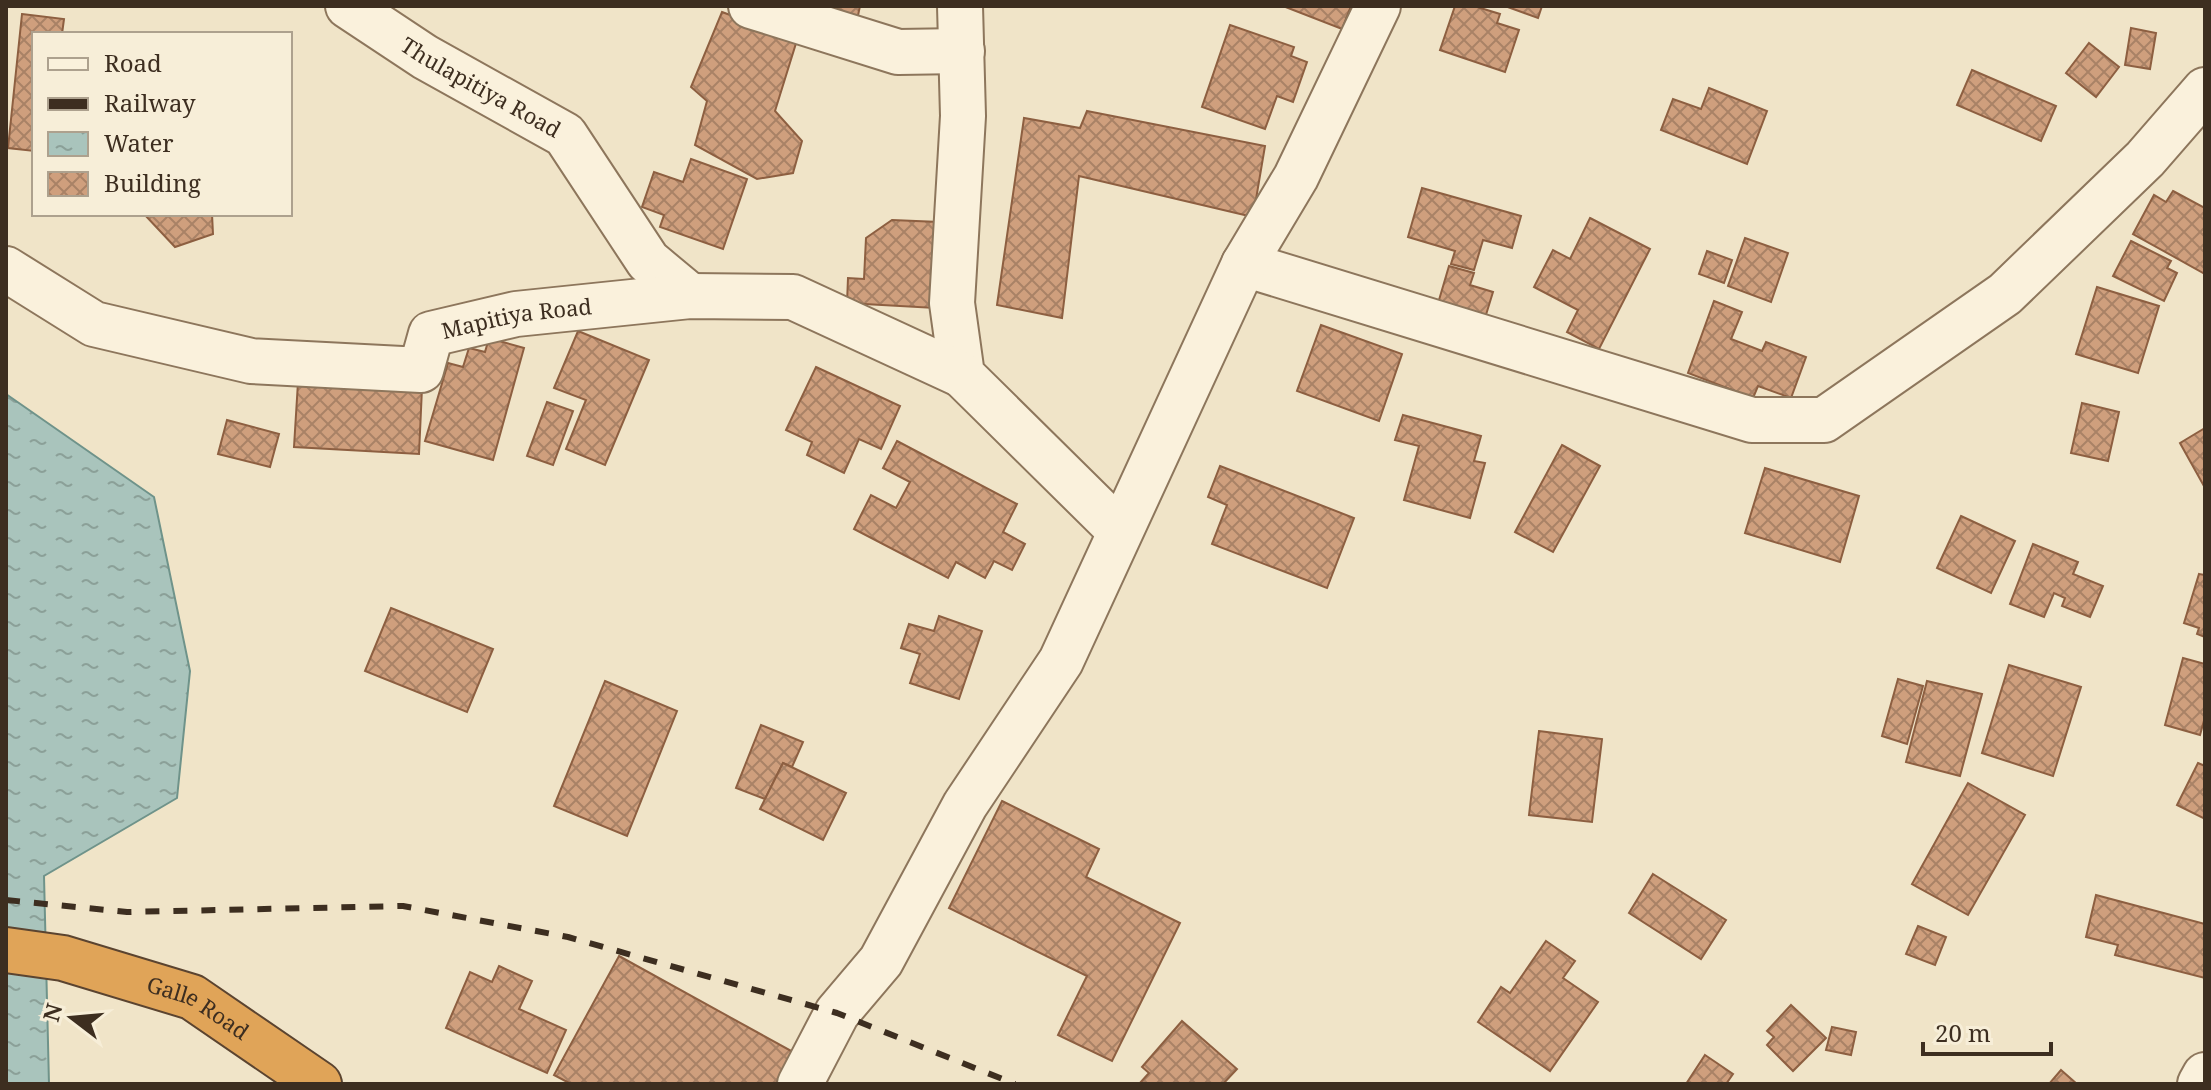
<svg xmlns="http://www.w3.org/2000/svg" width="2211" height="1090" viewBox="0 0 2211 1090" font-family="'Noto Serif',serif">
<defs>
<pattern id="water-ripples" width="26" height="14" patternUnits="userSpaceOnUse" patternTransform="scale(2)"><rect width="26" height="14" fill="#a9c4bc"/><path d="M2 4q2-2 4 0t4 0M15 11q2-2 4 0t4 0" fill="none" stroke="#8ba098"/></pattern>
<pattern id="building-cross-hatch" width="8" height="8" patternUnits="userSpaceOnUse" patternTransform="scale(2)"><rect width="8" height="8" fill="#cf9f7d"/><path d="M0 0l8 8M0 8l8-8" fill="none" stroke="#a98266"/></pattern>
</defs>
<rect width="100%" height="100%" fill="#f0e4c8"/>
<path fill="url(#water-ripples)" stroke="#6f938a" stroke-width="2" d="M6 394 154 497 190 671 177 798 44 876 49 1084H6Z"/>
<g fill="url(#building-cross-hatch)" stroke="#8d5f41" stroke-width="2">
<path d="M776 6H860L856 25Z"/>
<path d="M1283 6H1351L1342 29Z"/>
<path d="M1455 6H1474L1500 14 1497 23 1519 30 1505 72 1440 50Z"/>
<path d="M1505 6H1542L1538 18Z"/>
<path d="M722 12 797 40 775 111 802 141 793 173 757 179 695 145 707 101 691 87Z"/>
<path d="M22 14 64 19 62 34H34V151L8 148Z"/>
<path d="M1230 25 1294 47 1291 56 1307 62 1293 102 1277 96 1265 129 1202 107Z"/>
<path d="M2131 28 2156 33 2150 69 2125 65Z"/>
<path d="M2089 43 2119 67 2096 97 2066 73Z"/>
<path d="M1972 70 2056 106 2041 141 1957 105Z"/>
<path d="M1709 88 1767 111 1747 164 1661 130 1673 99 1701 109Z"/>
<path d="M1087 111 1265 146 1253 217 1079 176 1062 318 997 305 1024 118 1080 128Z"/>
<path d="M691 159 747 179 723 249 660 227 664 215 642 207 654 172 683 182Z"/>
<path d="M1422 188 1521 216 1512 248 1483 240 1474 270 1451 264 1455 251 1408 237Z"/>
<path d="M2173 191 2205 208V274L2133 234 2154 195 2166 202Z"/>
<path d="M144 214H212L213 234 175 247Z"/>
<path d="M1590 218 1650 249 1599 349 1567 332 1578 310 1534 287 1553 250 1570 259Z"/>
<path d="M892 220 939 222 935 308 847 303 848 278 864 279 866 238Z"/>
<path d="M1745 238 1788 253 1771 302 1728 286Z"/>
<path d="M2131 241 2171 261 2167 268 2177 273 2164 301 2113 276Z"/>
<path d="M1707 251 1732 260 1724 283 1699 274Z"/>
<path d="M1449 266 1474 273 1470 285 1493 292 1481 331 1434 317Z"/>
<path d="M2097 287 2159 306 2138 373 2076 354Z"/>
<path d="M1714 301 1742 312 1731 339 1762 351 1766 342 1806 357 1791 398 1758 386 1753 398 1688 373Z"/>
<path d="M1321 325 1402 354 1379 421 1297 391Z"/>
<path d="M578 331 649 360 605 465 566 449 586 400 554 388Z"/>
<path d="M489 338 524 348 493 460 425 441 448 363 463 367 469 348 485 352Z"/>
<path d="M816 367 900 406 881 449 859 439 844 473 807 455 812 442 786 430Z"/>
<path d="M298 382 422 388 419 454 294 447Z"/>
<path d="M547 402 573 411 553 465 527 456Z"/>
<path d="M2082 403 2119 412 2108 461 2071 453Z"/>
<path d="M1403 415 1481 436 1474 461 1485 463 1470 518 1404 500 1419 446 1395 440Z"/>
<path d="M227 420 279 434 270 467 218 454Z"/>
<path d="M2205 428V488L2180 443Z"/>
<path d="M897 441 1017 504 1003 532 1025 544 1012 570 994 561 985 578 956 562 948 578 854 529 871 495 896 508 910 482 883 468Z"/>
<path d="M1562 445 1600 466 1553 552 1515 532Z"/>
<path d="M1220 466 1354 518 1327 588 1212 544 1227 505 1208 497Z"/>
<path d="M1765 468 1859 496 1840 562 1745 533Z"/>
<path d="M1961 516 2015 541 1991 593 1937 568Z"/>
<path d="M2033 544 2078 562 2073 574 2103 586 2090 617 2062 606 2065 598 2054 593 2044 617 2010 604Z"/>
<path d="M2199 574 2205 575V637L2197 634 2199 628 2184 623Z"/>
<path d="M391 608 493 649 467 712 365 671Z"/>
<path d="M939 616 982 631 959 699 910 683 920 654 901 648 909 624 934 631Z"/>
<path d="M2183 658 2205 664V717L2200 735 2165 725Z"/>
<path d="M2009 665 2081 687 2053 776 1982 753Z"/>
<path d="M1898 679 1923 686 1907 744 1882 736Z"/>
<path d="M605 681 677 711 627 836 554 806Z"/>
<path d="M1927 681 1982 694 1960 776 1906 762Z"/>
<path d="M761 725 803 742 792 767 783 763 765 799 736 788Z"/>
<path d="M1539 731 1602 739 1592 822 1529 815Z"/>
<path d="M783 763 846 793 823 840 760 809Z"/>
<path d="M2198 763 2205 766V819L2177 805Z"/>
<path d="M1968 783 2025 815 1968 915 1912 884Z"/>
<path d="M1002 801 1099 849 1086 877 1180 923 1112 1061 1058 1035 1087 976 949 908Z"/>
<path d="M1653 874 1726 920 1701 959 1629 913Z"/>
<path d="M2096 895 2205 924V978L2115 955 2118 945 2086 937Z"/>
<path d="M1918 926 1946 937 1935 965 1906 954Z"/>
<path d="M1546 941 1575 961 1563 978 1598 1002 1550 1071 1478 1022 1501 987 1510 993Z"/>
<path d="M619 956 793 1052 776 1084H571L554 1075Z"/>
<path d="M499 966 532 981 519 1009 566 1030 547 1073 446 1028 470 972 492 982Z"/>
<path d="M1791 1005 1826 1038 1793 1071 1767 1045 1774 1037 1767 1031Z"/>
<path d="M1182 1021 1237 1069 1223 1084H1139L1149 1073 1142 1067Z"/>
<path d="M1832 1027 1856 1032 1851 1055 1826 1050Z"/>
<path d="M1705 1055 1733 1074 1726 1084H1686Z"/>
<path d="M2061 1070 2077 1084H2049Z"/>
</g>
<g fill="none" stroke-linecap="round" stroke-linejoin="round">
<g stroke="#8d765c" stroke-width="48">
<g id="minor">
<path id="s1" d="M348 6 425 57 565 135 648 261 690 296"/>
<path d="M751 6 898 52 962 51"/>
<path d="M960 6 963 116 952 303 962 375 1119 530"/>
<path d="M1244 264 1752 420H1824L2005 294 2145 159 2205 90"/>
<path id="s2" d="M6 269 94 324 251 361 421 370 431 334 516 314 690 296 793 297 962 375"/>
<path d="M800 1084 837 1013 881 961 965 805 1061 661 1244 264 1296 177 1378 6"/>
<path d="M2200 1084 2205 1075"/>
</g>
</g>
<g stroke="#5b4430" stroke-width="48">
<g id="highway">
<path id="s3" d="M6 950 63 958 192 997 319 1084"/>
</g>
</g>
<use href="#minor" stroke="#faf1dc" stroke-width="44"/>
<use href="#highway" stroke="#e0a458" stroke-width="44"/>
<path stroke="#3d2e20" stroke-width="6" stroke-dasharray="14 14" stroke-linecap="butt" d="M6 900 127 912 403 906 568 937 837 1013 1015 1084"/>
</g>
<g text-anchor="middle" stroke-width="8" stroke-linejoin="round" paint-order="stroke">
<g font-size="22" fill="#3d2e20" stroke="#f7eed8">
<text dy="8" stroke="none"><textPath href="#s1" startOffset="156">Thulapitiya Road</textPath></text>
<text dy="8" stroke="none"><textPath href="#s2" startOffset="560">Mapitiya Road</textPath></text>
<text dy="8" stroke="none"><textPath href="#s3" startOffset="202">Galle Road</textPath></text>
</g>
</g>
<rect width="2211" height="1090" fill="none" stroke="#3d2e20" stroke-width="16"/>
<rect x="32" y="32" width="260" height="184" fill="#f7eed8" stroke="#ada18e" stroke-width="2"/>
<rect x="48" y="58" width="40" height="12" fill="#faf1dc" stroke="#ada18e" stroke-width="2"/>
<text x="104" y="72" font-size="24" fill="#3d2e20">Road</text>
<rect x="48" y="98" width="40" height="12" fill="#3d2e20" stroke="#ada18e" stroke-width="2"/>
<text x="104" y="112" font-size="24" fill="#3d2e20">Railway</text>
<rect x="48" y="132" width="40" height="24" fill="url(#water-ripples)" stroke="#ada18e" stroke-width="2"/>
<text x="104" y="152" font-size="24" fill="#3d2e20">Water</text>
<rect x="48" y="172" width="40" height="24" fill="url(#building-cross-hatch)" stroke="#ada18e" stroke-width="2"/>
<text x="104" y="192" font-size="24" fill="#3d2e20">Building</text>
<g transform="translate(72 1018) rotate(286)" stroke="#f7eed8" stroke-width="6" paint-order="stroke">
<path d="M0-6L14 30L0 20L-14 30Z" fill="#3d2e20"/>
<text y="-12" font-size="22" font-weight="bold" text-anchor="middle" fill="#3d2e20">N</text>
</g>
<path d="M1923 1042v12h128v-12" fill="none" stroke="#3d2e20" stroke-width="4"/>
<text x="1935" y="1042" font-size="24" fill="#3d2e20" stroke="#f7eed8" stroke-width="6" paint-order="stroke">20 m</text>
</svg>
